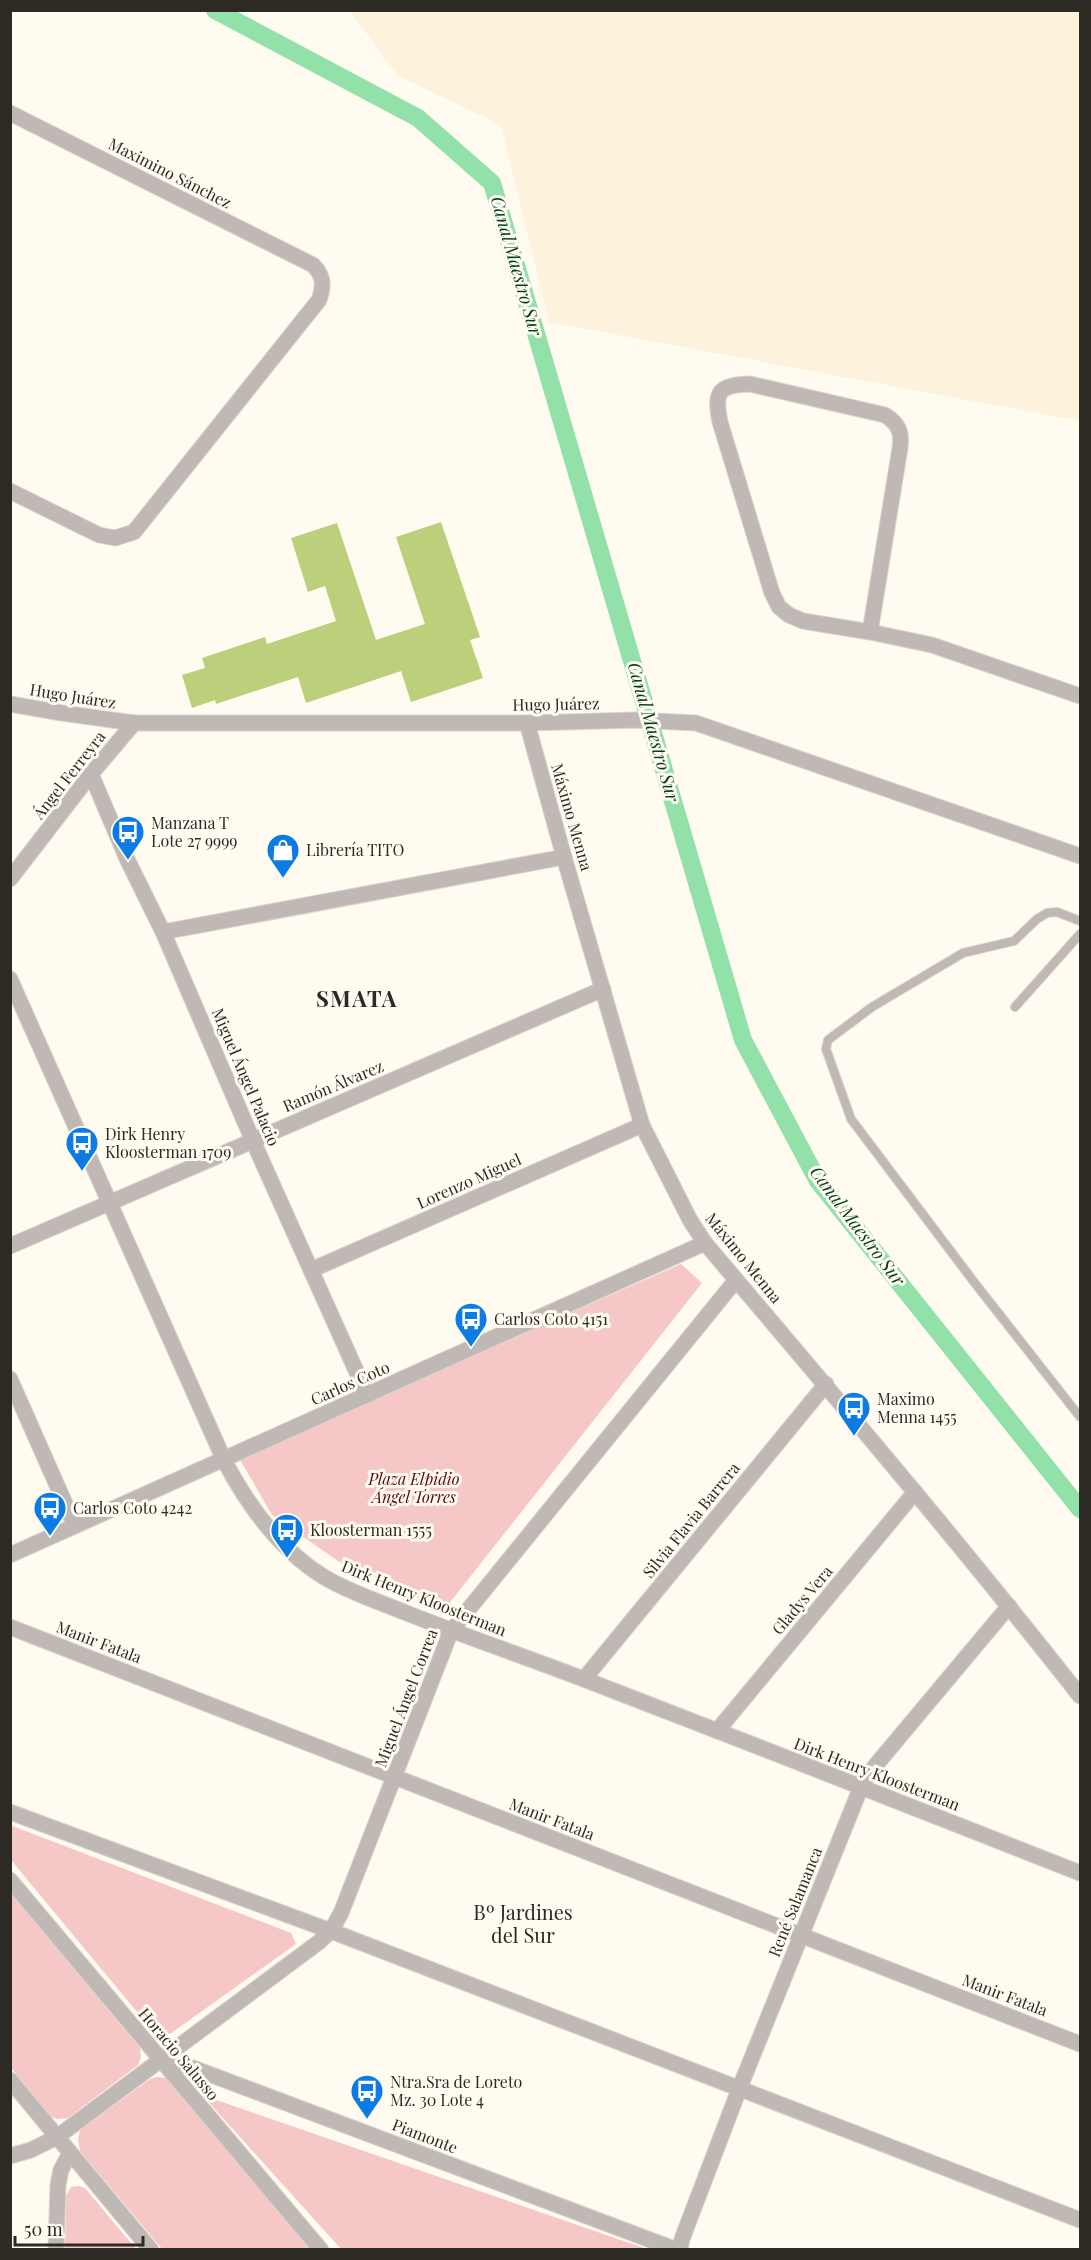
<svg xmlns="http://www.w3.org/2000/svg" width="1091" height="2260" viewBox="0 0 1091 2260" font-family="'Playfair Display',serif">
<rect width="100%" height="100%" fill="#fffbf1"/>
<path fill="#fdf2db" d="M350 11H1080V421L549 322 501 125 398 76Z"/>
<g fill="#f6c7c7">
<path d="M681 1264 702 1283 444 1610 338 1561 272 1515 239 1458Z"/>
<path d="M10 1825 291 1933 296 1944 170 2034 152 2030 11 1860Z"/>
<path d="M10 1892 140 2048 141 2057 138 2065 68 2118 57 2119 50 2116 11 2068Z"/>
<path d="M157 2077 167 2078 313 2249H162L80 2151 78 2140 80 2130 150 2079Z"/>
<path d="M202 2095 647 2249H341Z"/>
<path d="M78 2186 85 2188 136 2249H65L66 2196 71 2187Z"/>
</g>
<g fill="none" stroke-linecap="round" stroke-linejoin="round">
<path stroke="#91e1a9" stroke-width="18" d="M215 10 418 118 492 183 743 1040 818 1181 1080 1509"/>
</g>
<path fill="#bccf7b" d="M441 522 480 637 470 640 483 678 411 702 401 671 306 703 298 677 216 704 215 700 192 708 182 675 205 668 202 658 265 637 267 644 336 621 325 586 308 592 291 538 337 523 376 640 425 624 396 537Z"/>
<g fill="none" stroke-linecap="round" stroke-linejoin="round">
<g stroke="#d9d5cc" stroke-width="10">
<g id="service">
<path d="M1080 921 1057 912 1047 913 1037 919 1014 941 963 953 872 1007 828 1040 826 1049 851 1119 974 1282 1080 1417"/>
<path d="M1015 1007 1080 934"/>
</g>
</g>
<g stroke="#d9d5cc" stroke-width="17">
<g id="minor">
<path d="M10 113 313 265C324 276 324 286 319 300L134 532 115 538 99 535 10 491"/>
<path d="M870 632 900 448C902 432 899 424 885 415L750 384C718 385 714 392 720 422L772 593 779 607 789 615 803 621 870 632 932 645 1080 696"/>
<path d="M10 704 62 713 134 723H527L636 720 696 723 1080 856"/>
<path d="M527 723 564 857 642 1125 690 1220 705 1243C832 1393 959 1542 1080 1696"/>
<path d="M91 774 128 861 163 932 253 1141 367 1395"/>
<path d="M10 879 91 774 134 723"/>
<path d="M163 932 564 857"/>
<path d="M10 979 224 1460C247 1504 280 1550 324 1577 349 1592 377 1601 404 1612 464 1636 526 1657 586 1680 751 1743 916 1809 1080 1873"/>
<path d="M10 1246 603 989"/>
<path d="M311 1270 642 1125"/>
<path d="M10 1379 75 1526"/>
<path d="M10 1555 705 1243"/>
<path d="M10 1627 1080 2044"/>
<path d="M584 1679 826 1384"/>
<path d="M717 1731 915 1492"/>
<path d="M10 1812 331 1931 1080 2220"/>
<path d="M10 1880 321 2250"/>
<path d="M160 2059 193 2068 677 2250"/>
<path d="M10 2080 151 2250"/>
<path d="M10 2156 31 2150 57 2137 319 1942 331 1931 341 1913 451 1631 736 1280"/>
<path d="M56 2250 58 2185 61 2170 70 2153"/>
<path d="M680 2250 682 2239 740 2087 861 1787 870 1772 1009 1606"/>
</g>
</g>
<use href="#service" stroke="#bfb8b4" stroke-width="8"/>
<use href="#minor" stroke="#bfb8b4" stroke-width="15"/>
</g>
<defs>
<g id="bus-pin" transform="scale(1.725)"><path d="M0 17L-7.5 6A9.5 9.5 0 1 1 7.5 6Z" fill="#0c7ce4" stroke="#fffbf1"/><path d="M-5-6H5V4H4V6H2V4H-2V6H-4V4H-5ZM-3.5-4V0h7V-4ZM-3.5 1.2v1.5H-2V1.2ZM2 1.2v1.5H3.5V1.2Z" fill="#fff"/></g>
<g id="shop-pin" transform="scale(1.725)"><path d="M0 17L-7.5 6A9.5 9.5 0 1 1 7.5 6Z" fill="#0c7ce4" stroke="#fffbf1"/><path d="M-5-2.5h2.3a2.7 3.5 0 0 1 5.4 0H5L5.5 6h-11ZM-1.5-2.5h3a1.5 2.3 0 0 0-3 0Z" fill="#fff"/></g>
</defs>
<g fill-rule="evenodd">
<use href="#bus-pin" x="128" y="832"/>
<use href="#shop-pin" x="283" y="850"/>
<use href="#bus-pin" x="82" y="1143"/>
<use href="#bus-pin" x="471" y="1319"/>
<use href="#bus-pin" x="854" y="1408"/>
<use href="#bus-pin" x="50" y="1508"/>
<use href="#bus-pin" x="287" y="1530"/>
<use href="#bus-pin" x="367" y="2091"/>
</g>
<g text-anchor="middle" stroke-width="6" stroke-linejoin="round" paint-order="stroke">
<g font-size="16" fill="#2d2a24" stroke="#fffbf1">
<text transform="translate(170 173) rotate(27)" y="6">Maximino Sánchez</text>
<text transform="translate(73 696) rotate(9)" y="6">Hugo Juárez</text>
<text transform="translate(556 704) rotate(-1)" y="6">Hugo Juárez</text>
<text transform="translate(69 775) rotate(-52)" y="6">Ángel Ferreyra</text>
<text transform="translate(572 817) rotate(74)" y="6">Máximo Menna</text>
<text transform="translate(246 1077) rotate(67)" y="6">Miguel Ángel Palacio</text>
<text transform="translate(333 1086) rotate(-23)" y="6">Ramón Álvarez</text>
<text transform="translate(469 1181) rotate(-24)" y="6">Lorenzo Miguel</text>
<text transform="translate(744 1258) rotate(51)" y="6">Máximo Menna</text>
<text transform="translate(350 1383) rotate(-24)" y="6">Carlos Coto</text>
<text transform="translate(691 1520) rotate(-51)" y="6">Silvia Flavia Barrera</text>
<text transform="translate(424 1598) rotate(22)" y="6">Dirk Henry Kloosterman</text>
<text transform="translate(802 1600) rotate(-50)" y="6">Gladys Vera</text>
<text transform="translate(99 1642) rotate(21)" y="6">Manir Fatala</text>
<text transform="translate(406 1698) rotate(-69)" y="6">Miguel Ángel Correa</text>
<text transform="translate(877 1774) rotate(21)" y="6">Dirk Henry Kloosterman</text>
<text transform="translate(552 1819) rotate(21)" y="6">Manir Fatala</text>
<text transform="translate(795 1902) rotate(-68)" y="6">René Salamanca</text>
<text transform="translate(1005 1995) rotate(21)" y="6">Manir Fatala</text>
<text transform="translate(179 2054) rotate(50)" y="6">Horacio Salusso</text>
<text transform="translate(425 2136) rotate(21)" y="6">Piamonte</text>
</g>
<g font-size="16" fill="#2d2a24" stroke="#fffbf1" text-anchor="start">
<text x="151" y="829">Manzana T<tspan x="151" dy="18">Lote 27 9999</tspan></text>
<text x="306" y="856">Librería TITO</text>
<text x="105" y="1140">Dirk Henry<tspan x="105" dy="18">Kloosterman 1709</tspan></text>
<text x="494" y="1325">Carlos Coto 4151</text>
<text x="877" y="1405">Maximo<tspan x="877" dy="18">Menna 1455</tspan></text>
<text x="73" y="1514">Carlos Coto 4242</text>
<text x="310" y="1536">Kloosterman 1555</text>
<text x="390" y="2088">Ntra.Sra de Loreto<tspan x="390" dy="18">Mz. 30 Lote 4</tspan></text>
</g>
<g font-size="16" font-style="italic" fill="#570414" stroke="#fffbf1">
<text x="414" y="1485">Plaza Elpidio<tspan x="414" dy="18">Ángel Torres</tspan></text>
</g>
<g font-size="18" font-style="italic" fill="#003f1d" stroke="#fffbf1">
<text transform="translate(516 266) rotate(74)" y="6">Canal Maestro Sur</text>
<text transform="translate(653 732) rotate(74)" y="6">Canal Maestro Sur</text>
<text transform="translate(857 1226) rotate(53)" y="6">Canal Maestro Sur</text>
</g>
<g font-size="20" fill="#2d2a24" stroke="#fffbf1">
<text x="523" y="1920">Bº Jardines<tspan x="523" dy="23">del Sur</tspan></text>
</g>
<g font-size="22" font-weight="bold" letter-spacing="1.5" fill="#2d2a24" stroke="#fffbf1">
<text x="357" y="1007">SMATA</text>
</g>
</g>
<rect width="1091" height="2260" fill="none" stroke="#2d2a24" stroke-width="24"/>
<path d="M15 2236v9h128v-9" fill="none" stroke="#2d2a24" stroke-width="3"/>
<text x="24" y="2236" font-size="18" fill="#2d2a24" stroke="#fffbf1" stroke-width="4.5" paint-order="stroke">50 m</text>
</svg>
